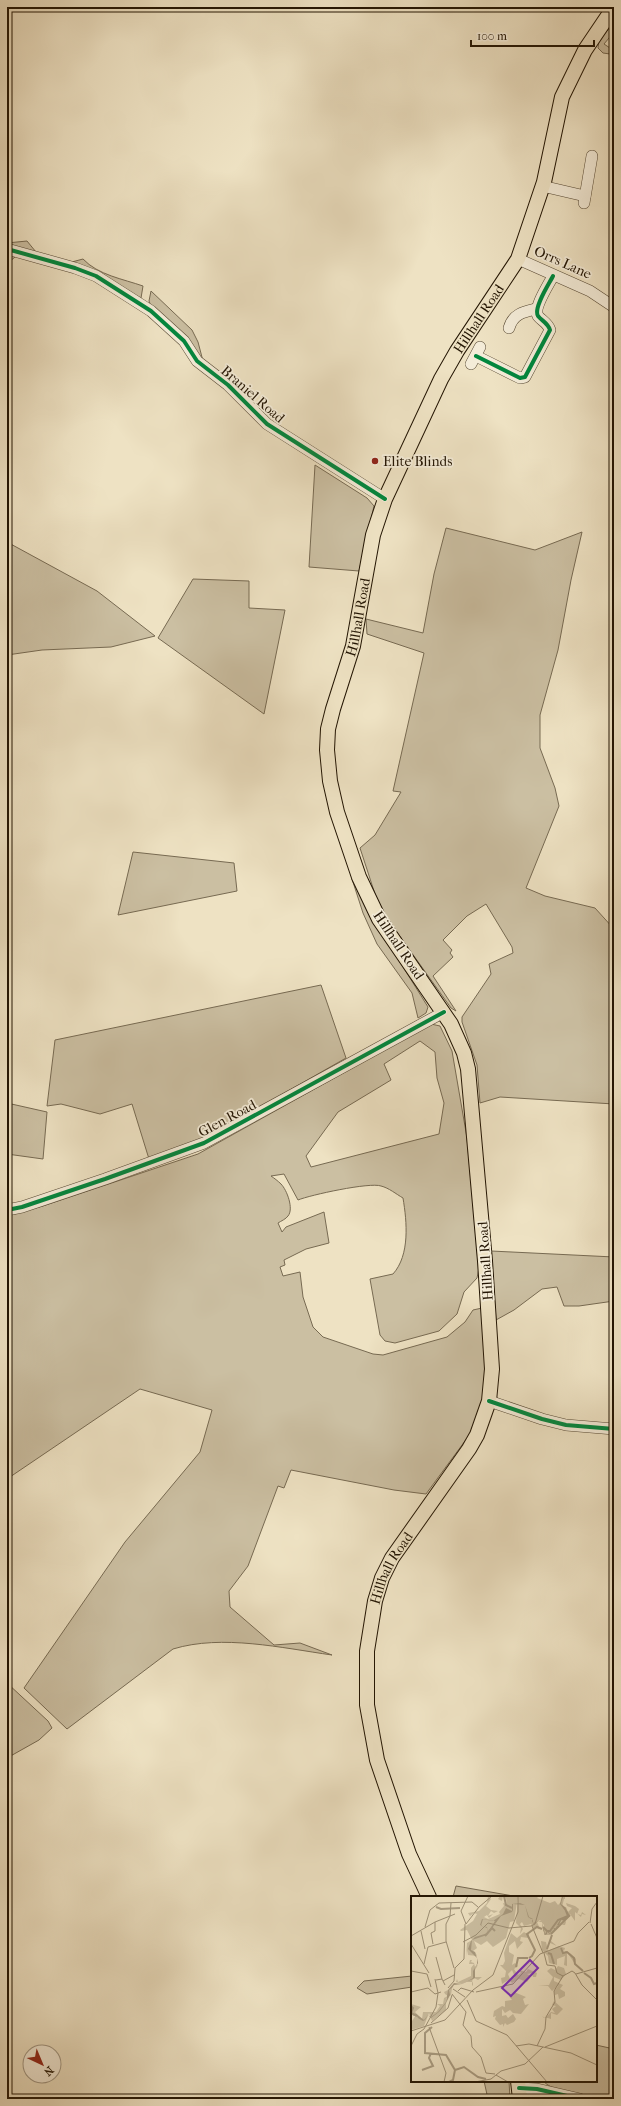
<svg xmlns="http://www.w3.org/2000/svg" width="621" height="2106" viewBox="0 0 621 2106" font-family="'IM FELL French Canon',serif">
<rect width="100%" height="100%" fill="#eee2c3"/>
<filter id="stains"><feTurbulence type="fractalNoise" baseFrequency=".005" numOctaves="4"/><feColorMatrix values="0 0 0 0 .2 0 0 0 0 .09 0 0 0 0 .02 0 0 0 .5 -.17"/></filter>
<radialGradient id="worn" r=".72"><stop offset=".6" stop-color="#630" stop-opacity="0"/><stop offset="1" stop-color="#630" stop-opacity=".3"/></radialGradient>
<g fill="#cbbfa2" stroke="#776a52" fill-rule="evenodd">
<path d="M614 23V32L604 44 613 50 610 54 603 53 598 48 599 40Z"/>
<path d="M27 241 36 252 24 249 7 264V243Z"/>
<path d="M83 259C98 275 123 279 143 286L141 298 68 263Z"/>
<path d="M151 291 192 330 198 342 203 361 152 309 149 301Z"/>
<path d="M315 465 367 498 374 506 359 571 309 567Z"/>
<path d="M446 528 535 550 582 532 571 580 558 650 540 715V748L555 788 559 806 526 888 545 896 595 908 614 929V1104L500 1097 480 1103 477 1065 462 1022V1017L491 974 489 964 513 953 512 947 486 904 467 916 443 940 452 950 450 953 453 957 433 976 456 1011 451 1008 384 914 375 894 360 848 375 835 401 792 393 791 424 653 367 634 366 619 423 633 434 574Z"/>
<path d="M7 542 97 591 155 636 111 647 42 650 7 655Z"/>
<path d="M193 579 249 581V608L285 610 264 714 158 638Z"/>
<path d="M133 852 234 863 237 891 118 915Z"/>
<path d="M352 879 367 909 428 1007 426 1013 418 1018 412 993 377 944 363 913Z"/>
<path d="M321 985 346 1058 209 1136 149 1159 132 1104 100 1114 61 1104 47 1106 55 1040Z"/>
<path d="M431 1024 440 1026 452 1051 467 1138 479 1268 477 1278 464 1292 457 1314 439 1331 395 1343 385 1341 380 1335 370 1279 393 1274C410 1255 407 1222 403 1198 396 1194 389 1188 381 1186 370 1182 310 1195 298 1200L284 1174 271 1176C274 1178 278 1181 281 1184 287 1190 294 1209 288 1216 286 1219 281 1221 278 1223L282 1232 286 1227 324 1212 329 1243 306 1249 284 1260 285 1265 280 1267 283 1276 300 1272 303 1297 313 1327 323 1337 373 1354 383 1355 447 1337 465 1322 473 1310 482 1308 487 1366 486 1388 476 1426 426 1494 394 1490 291 1470 284 1488 278 1486 248 1566 229 1591 230 1607 274 1645 300 1643 332 1655C282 1648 222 1634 173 1649L67 1729 24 1688 125 1542 200 1452 212 1410 140 1389 7 1479V1216L43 1206 198 1154ZM420 1041 435 1052 437 1078 444 1103 439 1134 311 1167 306 1156 338 1112 391 1080 384 1064Z"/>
<path d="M7 1103 47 1112 43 1159 7 1154Z"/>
<path d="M491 1251 614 1257V1301L579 1306H564L557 1287 542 1289 514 1310 496 1320Z"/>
<path d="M7 1683 48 1721 52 1728 39 1740 7 1758Z"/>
<path d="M456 1886 519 1897H453Z"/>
<path d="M412 1976V1987L367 1994 357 1988 364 1981Z"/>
<path d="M596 2045 614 2049V2099C596 2099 555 2094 543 2081H596Z"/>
<path d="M484 2081H509L510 2099H488Z"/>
</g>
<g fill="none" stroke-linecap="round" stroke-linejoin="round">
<g stroke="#564833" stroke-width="12">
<g id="minor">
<path d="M542 186 585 196"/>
<path d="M584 203 592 156"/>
<path d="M7 249 75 268 96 276 151 311 184 341 197 361 228 385 267 424 385 499"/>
<path d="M518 259 590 291 614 307"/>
<path d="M509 328C513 314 523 312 536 309"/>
<path d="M476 356 520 378 525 377 550 330C548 323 542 321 538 316 533 308 549 284 553 276"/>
<path d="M471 364 480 347"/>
<path d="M7 1210 22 1207 105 1179 204 1143 444 1012"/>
<path d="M489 1401 542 1419 566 1425 614 1429"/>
<path d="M519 2088 537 2089 580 2099"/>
</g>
</g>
<g stroke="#231503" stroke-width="16">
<g id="major">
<path id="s1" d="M429 1897 409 1854 377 1760 367 1705V1651L375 1601 382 1578 392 1558 469 1449 477 1435 489 1401 492 1369 485 1261 468 1069 464 1053 451 1024 379 919 359 877 337 812 330 781 327 750 328 729 333 709 353 646 373 535 385 499 441 379 457 351 518 259 544 182 562 97 585 50 614 7"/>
<path d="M518 2081 520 2099"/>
</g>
</g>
<use href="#minor" stroke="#f4ecd8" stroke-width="11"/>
<use href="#major" stroke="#eee2c3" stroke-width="14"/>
<g stroke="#f4ecd8" stroke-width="6">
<g id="cycleway">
<path d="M7 249 75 268 96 276 151 311 184 341 197 361 228 385 267 424 385 499"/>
<path d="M476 356 520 378 525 377 550 330C548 323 542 321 538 316 533 308 549 284 553 276"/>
<path d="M7 1210 22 1207 105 1179 204 1143 444 1012"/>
<path d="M489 1401 542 1419 566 1425 614 1429"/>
<path d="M519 2088 537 2089 580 2099"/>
</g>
</g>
<use href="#cycleway" stroke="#00873e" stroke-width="4"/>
</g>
<circle fill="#8f2418" stroke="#f4ecd8" stroke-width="1.5" cx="375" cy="461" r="4"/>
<g text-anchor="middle" stroke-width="3.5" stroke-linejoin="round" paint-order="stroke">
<g font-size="14" fill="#231503" stroke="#f4ecd8">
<text transform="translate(563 262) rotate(24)" y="5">Orrs Lane</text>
<text dy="5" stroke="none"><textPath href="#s1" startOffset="1688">Hillhall Road</textPath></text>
<text transform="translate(253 394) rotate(41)" y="5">Braniel Road</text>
<text dy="5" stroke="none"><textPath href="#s1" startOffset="1363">Hillhall Road</textPath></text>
<text transform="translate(399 945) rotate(56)" y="5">Hillhall Road</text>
<text transform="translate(227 1118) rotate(-28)" y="5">Glen Road</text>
<text transform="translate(485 1261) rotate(-94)" y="5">Hillhall Road</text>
<text dy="5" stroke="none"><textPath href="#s1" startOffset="344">Hillhall Road</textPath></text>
</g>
<g font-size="14" fill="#231503" stroke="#f4ecd8" text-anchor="start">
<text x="383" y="466">Elite Blinds</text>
</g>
</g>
<g transform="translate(411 1896)">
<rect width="186" height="186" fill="#eee2c3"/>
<path d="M77 0 80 3 75 10 80 14 87 15 83 17 80 15 77 20 82 18 78 22 76 19 73 21 77 23 89 18 88 16 93 10 92 7 89 10 92 7 96 8 95 2 92 0 91 5 87 3 89 0H107L103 25 99 26 95 42 88 47 82 51 76 45 70 49 63 45 66 52 62 55 66 60 57 59 56 54 55 61 56 47 61 44 56 34 50 35 49 34 62 25 66 18 63 17 59 20 57 17 68 15 76 7ZM107 0H128L126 2 139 7 144 5 147 9 151 5V0H154V3H157H153L151 11H155L157 16 161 12 156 10 155 7 164 10 168 13 166 18 170 19 171 16 175 19 171 18 170 21 164 16V25L159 18 154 24 155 26 154 29H151L154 25H151L140 38 141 40 140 45 146 50 139 47 140 39H133V29L129 24 126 26 129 33 126 32V35V31L123 33 120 28 113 30 111 26 109 28 112 33 109 38 110 32 105 27ZM113 36 116 38 118 36V42L110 41 109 45 112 46 106 53 104 45 98 50V56L103 59 101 69 104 67 107 70 103 73 107 79 110 77 108 74 115 76 117 73 126 77 125 81H122L121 77 116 78 120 80 116 86 108 83 101 87 99 85 104 81 101 74 97 78 99 83 91 88 90 82 94 81 95 75 89 69H92L94 65 93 57 100 37 106 42ZM130 45 135 46 137 55 148 50 154 52 153 55 150 52 152 57 155 55 160 58 165 63 164 68 171 73 164 68 156 56V70L153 69 154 60 146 63V69L138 67 137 60 131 54ZM59 64H61L60 66 63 67 64 71 67 69 64 74V81H71L67 84 63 82 61 85 62 87V89L61 90V86H56L62 82 51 88 45 86 46 83 47 86 60 80V72L63 68H58ZM147 70 153 72 155 78 150 84 143 81V85L152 89 149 93 154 96V100L148 103 147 98 144 99 143 95 148 89 141 95 137 90H127L138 89 142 81 136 75 140 72 144 74ZM41 92 40 99 35 102V114L21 125 18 117 13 130 0 134 1 125 5 119 2 120 1 117 0 113 3 112 0 108 10 111 4 116 11 123 12 116H25L29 110 26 108H32L33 102 37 100 34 98 33 96ZM103 96 115 101 112 103 114 109 118 108 110 118 102 117 99 114 94 117 91 113V120L95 119 97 122 102 118 105 123 103 126 96 129 94 127 92 131V128L89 129 84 123 85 120 82 121 83 115 91 110 94 111V105L101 104 98 100H102ZM143 105 152 113 146 119 140 117V123L137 122H133L131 120 134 122 140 116 144 117 141 113 145 110 141 109Z" fill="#cbbfa2"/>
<path d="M151 0 152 1 151 4 150 8 154 11 159 20 154 24H150L148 29H146L147 31 145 34H143V32L141 33 139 38 136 36V38L134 39 132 34 131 26H129L128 25 123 28 122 27 121 25 122 23H120L117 21 114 9 102 8V14L101 16 90 20 76 39 61 44 60 54 64 56 66 60 64 57 62 56 64 57 66 62 67 67 66 69 63 73 62 75 64 72V82L51 88 43 89 41 92 38 94 39 99 35 107 28 116 20 122 22 124 17 119 14 124 12 125 10 124 7 122 4 117 13 124 17 119 20 121 27 116 35 106 37 94 43 87 51 88 62 82V75L63 73 66 68V62L57 53 60 45 64 41 77 37 76 32 69 29 71 23 82 25 92 18 95 12 101 15V8L109 7 114 9 118 21 122 23V27L128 25 131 26 134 38 136 35 139 37 141 33 144 32 145 34 146 29 149 24 158 20 149 8ZM72 23 84 25 77 36 76 31 70 30Z" fill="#a99c82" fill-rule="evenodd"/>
<path fill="none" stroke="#a99c82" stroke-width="2" d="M93 0 95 9 101 12M25 11 30 13 49 12M132 31 136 35H139L147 24 157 20 155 15M140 38 159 19M74 40 81 32 84 35M150 52 152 57 156 56 163 62 164 68 172 75M136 53 141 39M137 57 140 58 143 68M118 62 121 60 124 54 116 38 126 31 131 33M105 71 107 62H117M173 77 180 82 183 88 186 87M0 110 2 112 0 117 6 120M21 131 14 137V157L35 159 44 174 53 171 67 181 75 183M11 174 22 170 18 162 20 157M38 186 42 184 44 174"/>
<path fill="none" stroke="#9d9076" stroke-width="1" d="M39 20 35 28V45L43 72M39 20 40 7M179 27 181 13 186 6M55 28 68 11 81 0M55 28 50 15 57 0M180 28 186 42M121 30 132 57M14 31 19 14 28 7 61 6 67 11M10 35 14 53M0 40 24 26 44 18M52 46 65 39 77 27 98 32 120 30 124 28 132 0M0 48 18 77M22 48 20 37 24 35V26M133 57 136 69 144 70 146 77 152 80M25 61 31 83M13 68 17 51 35 46M0 75 16 78M16 78 20 91M165 78 186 72M152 80 161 75 164 77 171 89 186 104M24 83 27 97M25 84 31 83 34 89M32 85 43 79M37 92 43 85 44 72 53 63 54 28M42 93 54 101M47 95 50 92 63 96M0 96 17 92 24 98 30 96M65 96 102 88 129 58 163 45 167 37 178 26M41 98 55 116 52 129 60 140 61 151 70 161 75 177 84 178M56 104 65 125 96 139 136 186M20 127 37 112 41 99M18 131 35 177 33 186M0 135 34 124 62 94 82 79 107 16V0M6 138 13 133 25 111 27 97M0 150 6 138M105 150 118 148 160 157 186 169M126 150 134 133 135 121 144 106 143 95 152 80M134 151 186 130M85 179 97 186M64 186 80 183 90 175 114 168 132 151"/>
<path fill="#7b2cbf" fill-opacity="0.15" stroke="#7b2cbf" stroke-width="2" d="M119 64 127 72 100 100 91 92Z"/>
<rect width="186" height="186" fill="none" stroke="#231503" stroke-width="2"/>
</g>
<rect width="621" height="2106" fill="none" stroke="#eee2c3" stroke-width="24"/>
<rect x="8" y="8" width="605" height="2090" fill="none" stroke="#231503" stroke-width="2"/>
<rect x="12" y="12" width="597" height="2082" fill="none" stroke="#231503"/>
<g transform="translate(42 2064) rotate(136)"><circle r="19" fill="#f4ecd8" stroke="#a09683"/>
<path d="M0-3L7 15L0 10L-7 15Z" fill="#8f2418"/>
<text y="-6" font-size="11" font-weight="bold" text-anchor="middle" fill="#231503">N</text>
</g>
<path d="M471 40v6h123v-6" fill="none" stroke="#231503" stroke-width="2"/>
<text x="477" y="40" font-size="12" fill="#231503" stroke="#f4ecd8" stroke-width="3" paint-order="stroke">100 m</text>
<rect width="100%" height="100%" filter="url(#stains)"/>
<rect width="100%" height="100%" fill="url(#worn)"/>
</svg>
